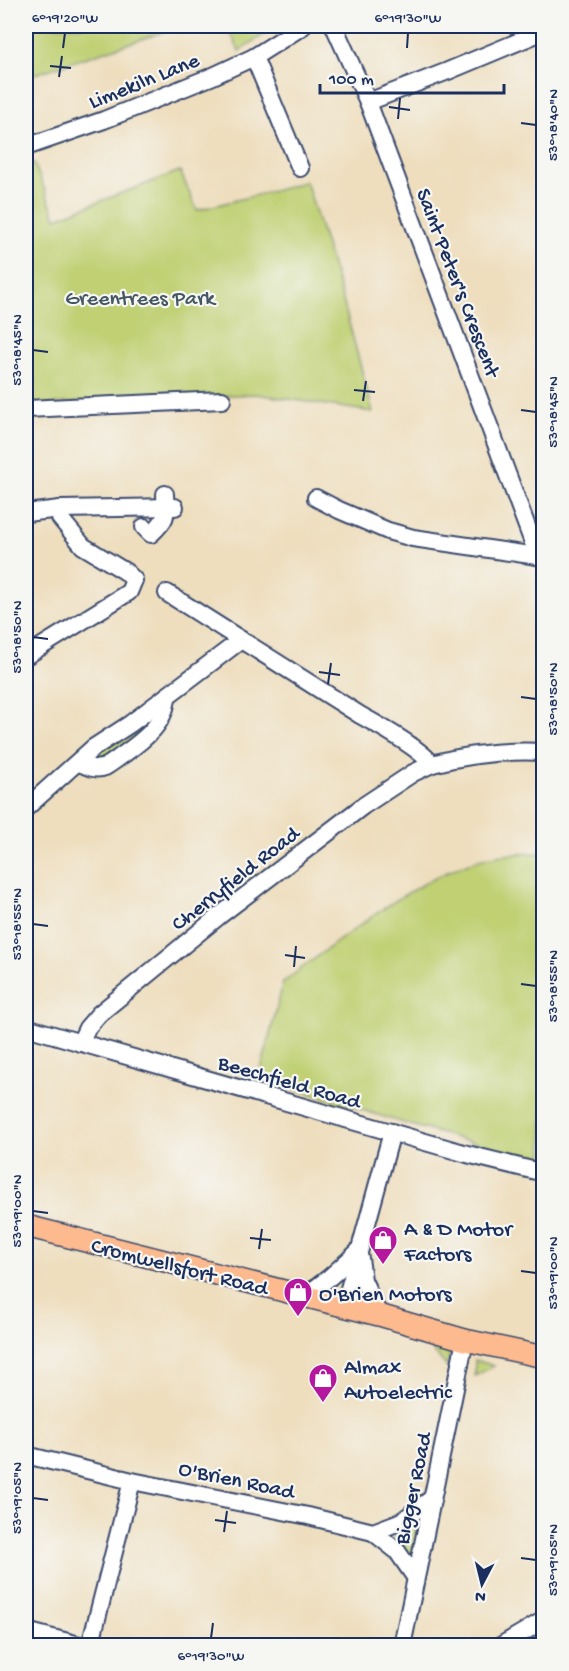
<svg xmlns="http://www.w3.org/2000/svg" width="569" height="1671" viewBox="0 0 569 1671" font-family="'Gochi Hand',sans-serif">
<rect width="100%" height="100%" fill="#f6f6f2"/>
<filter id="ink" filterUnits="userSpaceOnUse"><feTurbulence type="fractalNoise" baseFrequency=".0167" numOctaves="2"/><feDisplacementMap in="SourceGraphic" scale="12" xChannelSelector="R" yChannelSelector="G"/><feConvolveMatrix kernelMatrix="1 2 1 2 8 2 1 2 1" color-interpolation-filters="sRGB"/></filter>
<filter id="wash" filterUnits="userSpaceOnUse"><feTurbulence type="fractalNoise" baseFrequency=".008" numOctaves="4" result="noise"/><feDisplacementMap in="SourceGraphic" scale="24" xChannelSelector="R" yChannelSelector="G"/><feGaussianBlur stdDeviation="1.35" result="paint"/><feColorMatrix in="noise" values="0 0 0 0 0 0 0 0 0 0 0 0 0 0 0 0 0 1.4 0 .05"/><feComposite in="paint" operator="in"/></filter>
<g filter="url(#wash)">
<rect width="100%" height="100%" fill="#eedebe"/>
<g fill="#c0d073" stroke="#6e8068" stroke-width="1.5">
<path d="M26 26H182L26 77Z"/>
<path d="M220 26H277L239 51 229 30Z"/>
<path d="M26 158 28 165 34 163 56 218 180 171 197 210 285 188 306 181 342 297 373 412 256 394 26 405Z"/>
<path d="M159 708 155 721 107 761 89 760Z"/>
<path d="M543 853V1161L521 1156 404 1123 259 1078 283 983 299 970C351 932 413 881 475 861 495 855 523 853 543 853Z"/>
<path d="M434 1347 450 1352 447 1367 432 1350Z"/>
<path d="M475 1360 494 1366 475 1376Z"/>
<path d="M418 1518 412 1558 393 1537Z"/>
</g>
</g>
<g filter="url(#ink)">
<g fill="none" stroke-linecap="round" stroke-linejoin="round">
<g stroke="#3b496c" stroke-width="20">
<g id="minor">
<path d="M334 26 368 102 538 556"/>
<path d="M254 57 300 168"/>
<path d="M368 102 448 71 544 31"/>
<path d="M26 147 104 120 213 76 254 57 303 26"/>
<path d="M26 409 222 400"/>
<path d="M316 498 339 510 388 531 413 538 544 557"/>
<path d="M26 513 60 509 175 507"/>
<path d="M144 527 151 534C168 518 166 517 165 494"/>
<path d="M167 593 360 715C380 726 418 747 432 764 469 754 505 750 544 752"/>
<path d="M26 656 129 592 134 580 126 572 83 546 60 518V509"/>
<path d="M78 762C86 766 95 771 105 767 111 764 118 758 124 754 145 739 166 723 167 696"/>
<path d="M26 808 93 748 130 724 241 640"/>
<path d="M26 1027 467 1154 544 1173"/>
<path d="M80 1043 87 1028 99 1014 219 916 363 806 413 773 432 764"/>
<path d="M360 1258 363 1280 379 1315"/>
<path d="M304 1297 330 1277 359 1251"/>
<path d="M344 1307 392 1132"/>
<path d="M26 1455 132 1481 308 1516 373 1532 402 1521 431 1499"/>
<path d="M373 1532 397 1551 415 1577"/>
<path d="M26 1631 83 1646"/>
<path d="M90 1646 132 1481"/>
<path d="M402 1646 465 1340"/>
<path d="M500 1646 544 1620"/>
</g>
</g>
<g stroke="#3b496c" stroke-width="24">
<path id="major" d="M26 1226 379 1315 465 1340 544 1357"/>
</g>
<use href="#minor" stroke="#fff" stroke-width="16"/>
<use href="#major" stroke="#fcba8e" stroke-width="21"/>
</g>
</g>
<path fill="none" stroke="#1b2f5e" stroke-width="2" d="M63 48 65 33M407 48 408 33M50 66 71 68M59 77 62 56M389 107 410 110M398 119 400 98M521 123 536 125M33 350 48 352M354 390 375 392M363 401 366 381M521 410 536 412M33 637 48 639M319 672 340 675M328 684 331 663M521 697 536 699M33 924 48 926M285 955 305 958M294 967 296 946M521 984 536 986M33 1211 48 1213M250 1238 271 1240M259 1249 262 1229M521 1271 536 1273M33 1498 48 1500M215 1520 236 1523M224 1532 227 1511M521 1558 536 1560M211 1638 213 1623"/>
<defs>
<g id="shop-pin" transform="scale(1.5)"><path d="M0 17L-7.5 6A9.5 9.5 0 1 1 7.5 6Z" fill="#b5179e" stroke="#f6f6f2"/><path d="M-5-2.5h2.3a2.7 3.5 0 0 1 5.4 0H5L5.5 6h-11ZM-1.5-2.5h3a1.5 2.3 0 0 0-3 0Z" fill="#fff"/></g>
</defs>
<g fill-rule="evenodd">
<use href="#shop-pin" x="383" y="1240"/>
<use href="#shop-pin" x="298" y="1292"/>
<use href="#shop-pin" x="323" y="1378"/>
</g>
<g text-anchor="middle" stroke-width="4.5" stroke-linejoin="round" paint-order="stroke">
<g font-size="22" fill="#1b2f5e" stroke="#f6f6f2">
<text transform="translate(143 79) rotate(-22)" y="8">Limekiln Lane</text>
<text transform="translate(460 282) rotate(69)" y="8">Saint Peter's Crescent</text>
<text transform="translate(234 877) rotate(-38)" y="8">Cherryfield Road</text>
<text transform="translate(290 1080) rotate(16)" y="8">Beechfield Road</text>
<text transform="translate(180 1265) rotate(14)" y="8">Cromwellsfort Road</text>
<text transform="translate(237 1478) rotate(12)" y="8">O'Brien Road</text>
<text transform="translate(411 1488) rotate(-78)" y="8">Bigger Road</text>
</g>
<g font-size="22" fill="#445763" stroke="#f6f6f2">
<text x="140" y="304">Greentrees Park</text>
</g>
<g font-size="22" fill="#1b2f5e" stroke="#f6f6f2" text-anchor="start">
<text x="404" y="1235">A &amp; D Motor<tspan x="404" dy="25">Factors</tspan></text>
<text x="319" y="1300">O'Brien Motors</text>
<text x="344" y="1373">Almax<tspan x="344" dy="25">Autoelectric</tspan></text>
</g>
</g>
<rect width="569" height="1671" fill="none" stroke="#f6f6f2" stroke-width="66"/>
<g transform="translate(482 1584) rotate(187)" stroke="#f6f6f2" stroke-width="4.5" paint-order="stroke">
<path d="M0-4.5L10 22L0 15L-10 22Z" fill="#1b2f5e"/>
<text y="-9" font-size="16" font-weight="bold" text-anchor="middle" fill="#1b2f5e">N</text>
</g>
<path d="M320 84v9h184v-9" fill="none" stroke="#1b2f5e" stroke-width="3"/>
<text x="329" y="84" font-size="18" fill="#1b2f5e" stroke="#f6f6f2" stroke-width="4.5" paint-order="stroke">100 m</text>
<rect x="33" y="33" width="503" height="1605" fill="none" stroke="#1b2f5e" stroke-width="2"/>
<g font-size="15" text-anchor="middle" fill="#1b2f5e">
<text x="65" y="22">6°19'20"W</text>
<text x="408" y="22">6°19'30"W</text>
<text transform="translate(552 125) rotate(-90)" y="5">53°18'40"N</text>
<text transform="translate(16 350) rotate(-90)" y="5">53°18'45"N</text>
<text transform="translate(552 412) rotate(-90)" y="5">53°18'45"N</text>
<text transform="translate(16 637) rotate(-90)" y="5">53°18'50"N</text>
<text transform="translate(552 699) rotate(-90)" y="5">53°18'50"N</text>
<text transform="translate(16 924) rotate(-90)" y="5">53°18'55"N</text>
<text transform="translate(552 986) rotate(-90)" y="5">53°18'55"N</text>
<text transform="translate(16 1211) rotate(-90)" y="5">53°19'00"N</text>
<text transform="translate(552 1273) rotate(-90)" y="5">53°19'00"N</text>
<text transform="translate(16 1498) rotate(-90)" y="5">53°19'05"N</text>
<text transform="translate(552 1560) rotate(-90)" y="5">53°19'05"N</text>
<text x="211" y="1660">6°19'30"W</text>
</g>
</svg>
